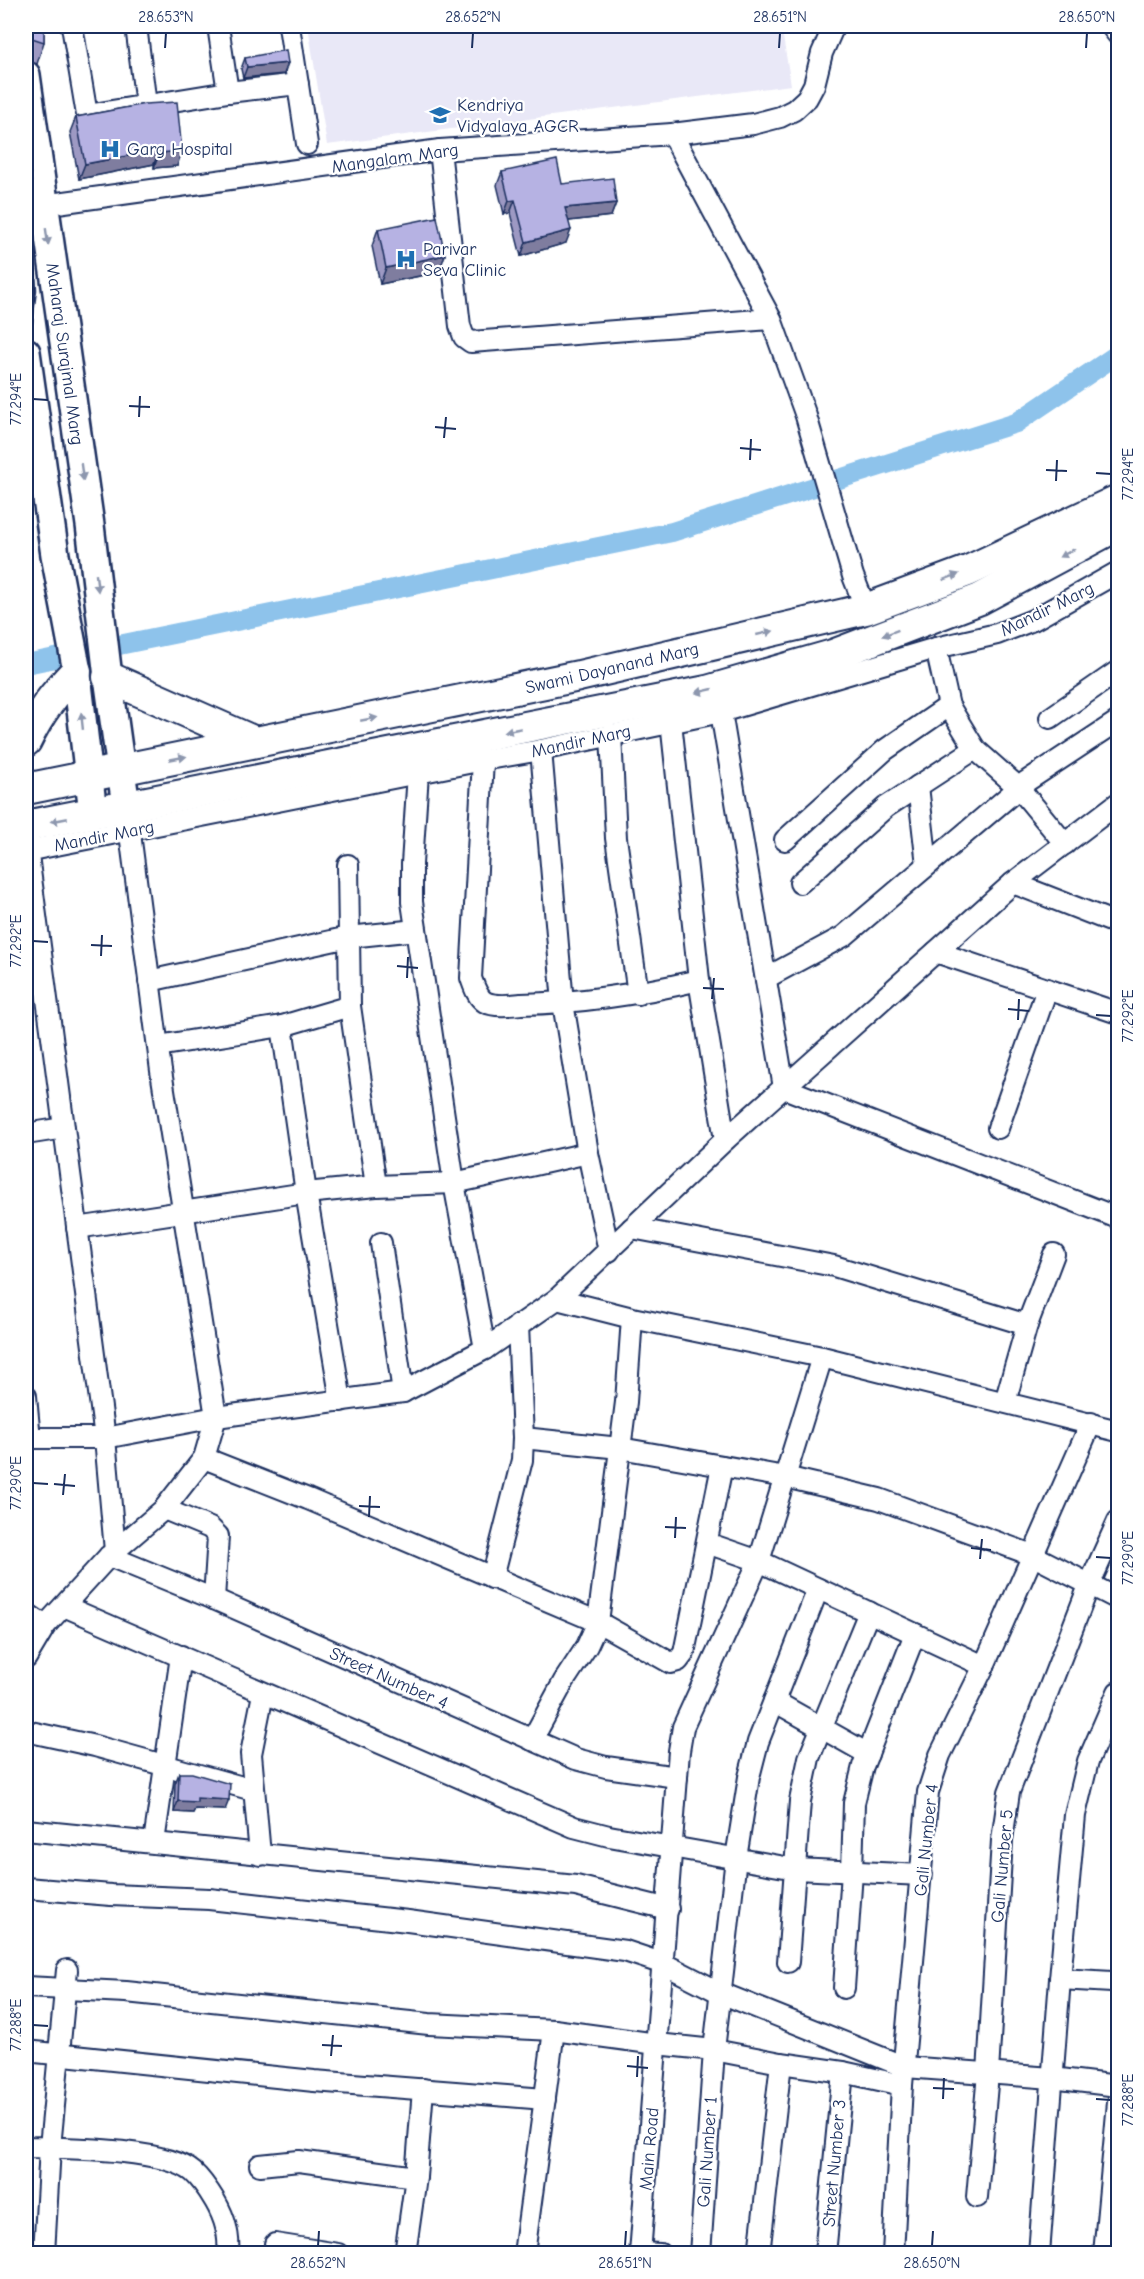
<svg xmlns="http://www.w3.org/2000/svg" width="1144" height="2279" viewBox="0 0 1144 2279" font-family="'Comic Neue',sans-serif">
<rect width="100%" height="100%" fill="#fff"/>
<filter id="ink" filterUnits="userSpaceOnUse"><feTurbulence type="fractalNoise" baseFrequency=".0167" numOctaves="2"/><feDisplacementMap in="SourceGraphic" scale="12" xChannelSelector="R" yChannelSelector="G"/><feConvolveMatrix kernelMatrix="1 2 1 2 8 2 1 2 1" color-interpolation-filters="sRGB"/></filter>
<g filter="url(#ink)">
<path fill="#e9e8f7" d="M308 26H788L782 31 791 85 327 145Z"/>
<g fill="none" stroke-linecap="round" stroke-linejoin="round">
<path stroke="#8ec3eb" stroke-width="20" d="M26 664 672 532 1016 423 1118 354"/>
<g stroke="#1b2f5e" stroke-width="24">
<g id="street">
<path d="M72 26 87 115 228 92 298 84"/>
<path d="M136 26 146 105"/>
<path d="M218 26 228 92"/>
<path d="M289 26 307 144"/>
<path d="M1111 26 1118 35"/>
<path d="M672 134 771 319 806 416 853 576 866 609"/>
<path d="M440 150 460 326 464 337 471 342 771 319"/>
<path d="M26 206 43 205 440 150 672 134 753 124 780 117 794 110 807 98 814 85 822 53 834 26"/>
<path d="M936 648 949 706 975 749 1019 788 1065 844"/>
<path d="M721 712 784 1088 1118 1218"/>
<path d="M1050 718 1118 671"/>
<path d="M671 722 699 980 725 1140"/>
<path d="M611 734 616 838 638 994"/>
<path d="M541 750 563 1003 588 1153 609 1251"/>
<path d="M483 760 471 978C474 986 477 997 485 1002 495 1007 511 1005 521 1004 582 1003 640 994 699 980"/>
<path d="M418 773 412 864V902L454 1183 485 1349"/>
<path d="M918 786 927 865"/>
<path d="M26 840 105 1438 115 1551"/>
<path d="M785 840 885 750 949 706"/>
<path d="M26 851 483 760 541 750 721 712 936 648 997 634 1033 620 1118 572"/>
<path d="M348 865 350 1006 376 1186"/>
<path d="M800 883 886 807 975 749"/>
<path d="M1013 883 1118 924"/>
<path d="M936 952 1118 1013"/>
<path d="M766 978 844 936 1027 781 1118 721"/>
<path d="M149 981 349 937 416 930"/>
<path d="M282 1026 306 1193 341 1401"/>
<path d="M158 1046 282 1026 350 1006"/>
<path d="M998 1128 1047 989"/>
<path d="M26 1134 64 1128"/>
<path d="M77 1228 306 1193 376 1186 454 1183 588 1153"/>
<path d="M632 1228 834 1266 1027 1325"/>
<path d="M381 1243 403 1392"/>
<path d="M557 1299 632 1318 822 1357 1118 1431"/>
<path d="M26 1396 30 1439"/>
<path d="M1005 1402 1027 1325 1054 1254"/>
<path d="M26 1438H105L216 1417 403 1392 485 1349 557 1299 725 1140 1013 883 1118 803"/>
<path d="M523 1438 620 1448 785 1477 879 1499 1032 1555 1118 1599"/>
<path d="M204 1458 308 1499 598 1622 671 1663 678 1661 684 1653 722 1466"/>
<path d="M164 1509 210 1528 218 1536 214 1599"/>
<path d="M707 1543 759 1561 984 1666"/>
<path d="M109 1556 214 1599 576 1759 606 1767 677 1777"/>
<path d="M492 1578 522 1460 523 1438 518 1325"/>
<path d="M64 1606 574 1827 609 1836 796 1869 922 1875"/>
<path d="M26 1613 45 1626"/>
<path d="M26 1658 45 1626 109 1556 164 1509 204 1458 216 1417 161 1071 128 818"/>
<path d="M774 1701 868 1754"/>
<path d="M26 1731 95 1746 253 1790"/>
<path d="M532 1740 564 1681 587 1646 598 1622 626 1402 632 1318"/>
<path d="M26 1830 576 1886 668 1909"/>
<path d="M154 1842 181 1656"/>
<path d="M260 1855 251 1754 263 1694"/>
<path d="M26 1888 111 1895 209 1899 408 1921 625 1951 664 1964 721 1993 905 2067 1052 2078 1118 2086"/>
<path d="M788 1962 800 1801 809 1758 869 1612"/>
<path d="M1060 1979 1112 1982 1118 1985"/>
<path d="M26 1987 126 1992 429 2024 554 2030 657 2044 714 2050 781 2063 843 2072 902 2085"/>
<path d="M844 1988 852 1872 854 1803 863 1766 915 1634"/>
<path d="M26 2051 314 2081 545 2099"/>
<path d="M26 2147C64 2148 165 2148 193 2172 202 2180 209 2191 215 2201 225 2218 230 2234 228 2254"/>
<path d="M260 2165 299 2161 416 2177"/>
<path d="M977 2197 988 2073 1002 1840 1009 1792 1090 1583 1118 1521"/>
<path d="M275 2244 338 2254"/>
<path d="M640 2253 660 2254"/>
<path d="M44 2254 50 2147 67 1970"/>
<path d="M405 2254 416 2177 423 2089"/>
<path d="M524 2254 554 2030"/>
<path d="M640 2254 679 1751 683 1727 759 1561 822 1357"/>
<path d="M700 2254 714 2050 736 1858 749 1777 758 1742 818 1589"/>
<path d="M759 2254 781 2063"/>
<path d="M825 2254 843 2072"/>
<path d="M893 2254 902 2085 928 1792 940 1755 984 1666 1091 1423"/>
<path d="M1039 2254 1060 1979 1075 1815 1088 1761 1118 1692"/>
<path d="M1104 2254 1118 2102"/>
</g>
</g>
<g stroke="#1b2f5e" stroke-width="32">
<g id="secondary">
<path d="M26 75 90 525 108 677 126 806"/>
<path d="M26 352 55 555 76 666 93 813"/>
</g>
</g>
<g stroke="#1b2f5e" stroke-width="34">
<g id="primary">
<path d="M108 677 255 742"/>
<path d="M26 741C40 712 54 694 76 671"/>
<path d="M26 789 579 676 866 609 968 571 1118 500"/>
<path d="M26 826 707 691 833 655 980 599 1118 525"/>
</g>
</g>
<use href="#street" stroke="#fff" stroke-width="20"/>
<use href="#secondary" stroke="#fff" stroke-width="27"/>
<use href="#primary" stroke="#fff" stroke-width="30"/>
<path stroke="#1b2f5e" stroke-width="4.5" d="M26 150 30 182 35 290 26 363"/>
</g>
<g fill="#9d99c3" stroke="#1b2f5e" stroke-width="1.5">
<path d="M26 26H47H44V42L37 64 26 60Z"/>
<path d="M245 58 284 74 243 78 241 69Z"/>
<path d="M145 104 177 166 154 168V164L79 179 70 132 76 117Z"/>
<path d="M502 172 562 184 616 203 611 216 568 221 566 243 521 256 510 213 504 214 497 185Z"/>
<path d="M378 229 439 272 380 284 372 246Z"/>
<path d="M179 1773 225 1810 195 1809 193 1813 174 1812 175 1784Z"/>
</g>
<g fill="#7f7d9f" stroke="#1b2f5e" stroke-width="1.5">
<path d="M32 38 26 56V41Z"/>
<path d="M288 63 284 74 243 78 247 67Z"/>
<path d="M159 150 154 164 79 179 85 164Z"/>
<path d="M182 151 177 166 154 168 159 153Z"/>
<path d="M515 200 510 213 504 214 509 201Z"/>
<path d="M616 203 611 216 560 222 565 208Z"/>
<path d="M571 230 566 243 521 256 526 242Z"/>
<path d="M445 255 439 272 380 284 386 268Z"/>
<path d="M32 927 26 943V928Z"/>
<path d="M197 1798 229 1800 225 1810 195 1809 193 1813 174 1812 178 1801Z"/>
</g>
<g fill="#b6b2e3" stroke="#1b2f5e" stroke-width="1.5">
<path d="M26 26H44V42L32 38 26 41Z"/>
<path d="M286 50 288 63 247 67 245 58Z"/>
<path d="M177 102 182 151 159 153V150L85 164 76 117 145 104Z"/>
<path d="M557 160 562 184 613 178 616 203 565 208 571 230 526 242 515 200 509 201 502 172Z"/>
<path d="M437 217 445 255 386 268 378 229Z"/>
<path d="M26 894 32 927 26 928Z"/>
<path d="M179 1773H192L230 1784 229 1800 197 1798V1802L178 1801Z"/>
</g>
<defs><path id="oneway-solid" d="M-6-.8H1V-3.2L6.5 0L1 3.2V.8H-6Z" transform="scale(1.5)"/></defs>
<g fill="#8d97ae">
<use href="#oneway-solid" transform="translate(47 237) rotate(82)"/>
<use href="#oneway-solid" transform="translate(82 472) rotate(82)"/>
<use href="#oneway-solid" transform="translate(1067 553) rotate(152)"/>
<use href="#oneway-solid" transform="translate(951 577) rotate(-21)"/>
<use href="#oneway-solid" transform="translate(97 583) rotate(83)"/>
<use href="#oneway-solid" transform="translate(765 633) rotate(-13)"/>
<use href="#oneway-solid" transform="translate(890 633) rotate(159)"/>
<use href="#oneway-solid" transform="translate(704 691) rotate(167)"/>
<use href="#oneway-solid" transform="translate(369 719) rotate(-11)"/>
<use href="#oneway-solid" transform="translate(82 721) rotate(-96)"/>
<use href="#oneway-solid" transform="translate(513 730) rotate(169)"/>
<use href="#oneway-solid" transform="translate(178 758) rotate(-11)"/>
<use href="#oneway-solid" transform="translate(59 820) rotate(169)"/>
</g>
</g>
<path fill="none" stroke="#1b2f5e" stroke-width="2" d="M165 48 166 33M472 48 473 33M779 48 780 33M1086 48 1087 33M33 399 48 400M129 406 150 407M139 417 140 396M435 427 456 429M444 438 446 417M740 448 761 450M750 460 751 439M1046 470 1067 471M1096 473 1111 474M1056 481 1057 460M33 941 48 942M91 945 112 946M101 956 102 935M397 966 418 968M407 978 408 957M703 988 724 989M712 999 714 978M1008 1009 1029 1011M1096 1015 1111 1016M1018 1020 1019 999M33 1483 48 1484M54 1484 75 1486M63 1495 65 1474M359 1506 380 1507M369 1517 370 1496M665 1527 686 1528M675 1538 676 1517M971 1548 991 1550M1096 1557 1111 1558M980 1559 982 1539M33 2025 48 2026M322 2045 342 2046M331 2056 333 2035M627 2066 648 2068M637 2077 638 2056M933 2088 954 2089M943 2099 944 2078M1096 2099 1111 2100M318 2246 319 2231M625 2246 626 2231M932 2246 933 2231"/>
<defs>
<g id="school-bare" transform="scale(1.62)"><path d="M0-5L7-2L0 1L-7-2ZM-4 1L0 2.5L4 1V4Q0 6-4 4Z" fill="#1f6fb2" stroke="#fff" stroke-width="2.5" paint-order="stroke"/></g>
<g id="hospital-bare" transform="scale(1.62)"><path d="M-5-5h3v3.5h4V-5h3V5h-3V1.5h-4V5h-3Z" fill="#1f6fb2" stroke="#fff" stroke-width="2.5" paint-order="stroke"/></g>
</defs>
<g fill-rule="evenodd">
<use href="#school-bare" x="440" y="115"/>
<use href="#hospital-bare" x="110" y="149"/>
<use href="#hospital-bare" x="406" y="259"/>
</g>
<g text-anchor="middle" stroke-width="4.5" stroke-linejoin="round" paint-order="stroke">
<g font-size="18" fill="#1b2f5e" stroke="#fff" text-anchor="start">
<text x="457" y="111">Kendriya<tspan x="457" dy="21">Vidyalaya AGCR</tspan></text>
<text x="127" y="155">Garg Hospital</text>
<text x="423" y="255">Parivar<tspan x="423" dy="21">Seva Clinic</tspan></text>
</g>
<g font-size="18" fill="#1b2f5e" stroke="#fff">
<text transform="translate(395 158) rotate(-8)" y="6">Mangalam Marg</text>
<text transform="translate(65 354) rotate(82)" y="6">Maharaj Surajmal Marg</text>
<text transform="translate(1047 609) rotate(-26)" y="6">Mandir Marg</text>
<text transform="translate(612 668) rotate(-13)" y="6">Swami Dayanand Marg</text>
<text transform="translate(581 741) rotate(-12)" y="6">Mandir Marg</text>
<text transform="translate(104 836) rotate(-11)" y="6">Mandir Marg</text>
<text transform="translate(389 1678) rotate(24)" y="6">Street Number 4</text>
<text transform="translate(926 1840) rotate(-84)" y="6">Gali Number 4</text>
<text transform="translate(1002 1866) rotate(-85)" y="6">Gali Number 5</text>
<text transform="translate(649 2149) rotate(-85)" y="6">Main Road</text>
<text transform="translate(707 2152) rotate(-86)" y="6">Gali Number 1</text>
<text transform="translate(834 2163) rotate(-85)" y="6">Street Number 3</text>
</g>
</g>
<rect width="1144" height="2279" fill="none" stroke="#fff" stroke-width="66"/>
<rect x="33" y="33" width="1078" height="2213" fill="none" stroke="#1b2f5e" stroke-width="2"/>
<g font-size="15" text-anchor="middle" fill="#1b2f5e">
<text x="166" y="22">28.653°N</text>
<text x="473" y="22">28.652°N</text>
<text x="780" y="22">28.651°N</text>
<text x="1087" y="22">28.650°N</text>
<text transform="translate(16 399) rotate(-90)" y="5">77.294°E</text>
<text transform="translate(1128 474) rotate(-90)" y="5">77.294°E</text>
<text transform="translate(16 941) rotate(-90)" y="5">77.292°E</text>
<text transform="translate(1128 1016) rotate(-90)" y="5">77.292°E</text>
<text transform="translate(16 1483) rotate(-90)" y="5">77.290°E</text>
<text transform="translate(1128 1558) rotate(-90)" y="5">77.290°E</text>
<text transform="translate(16 2025) rotate(-90)" y="5">77.288°E</text>
<text transform="translate(1128 2100) rotate(-90)" y="5">77.288°E</text>
<text x="318" y="2268">28.652°N</text>
<text x="625" y="2268">28.651°N</text>
<text x="932" y="2268">28.650°N</text>
</g>
</svg>
